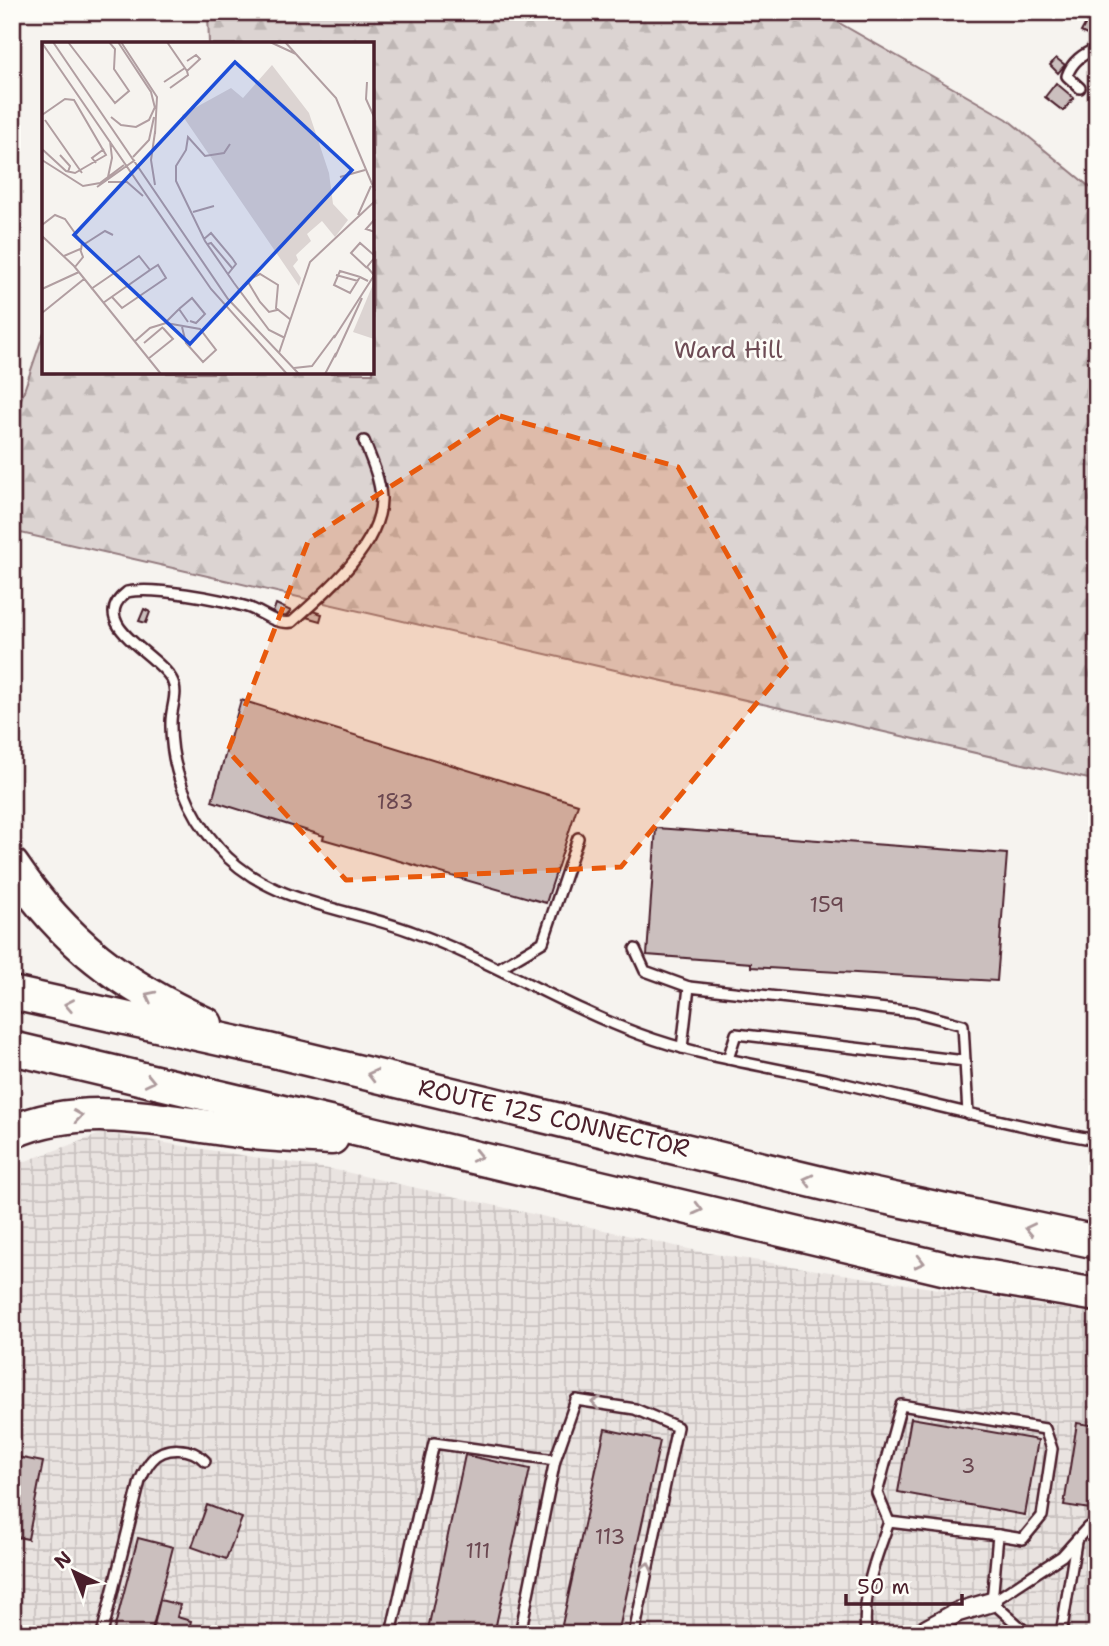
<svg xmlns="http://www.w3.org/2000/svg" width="1109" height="1646" viewBox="0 0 1109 1646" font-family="'Shantell Sans',sans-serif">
<defs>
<pattern id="industrial-grid" width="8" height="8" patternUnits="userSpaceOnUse" patternTransform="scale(1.75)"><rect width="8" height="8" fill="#e9e3e0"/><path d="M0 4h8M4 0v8" fill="none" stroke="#c9c2c0"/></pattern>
<pattern id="forest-firs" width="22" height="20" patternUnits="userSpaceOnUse" patternTransform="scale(1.75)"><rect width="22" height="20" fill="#dcd4d2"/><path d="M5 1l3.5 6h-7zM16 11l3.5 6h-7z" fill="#beb6b4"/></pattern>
</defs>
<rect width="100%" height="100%" fill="#f6f3ef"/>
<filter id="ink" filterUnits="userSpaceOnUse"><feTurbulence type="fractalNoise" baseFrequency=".0143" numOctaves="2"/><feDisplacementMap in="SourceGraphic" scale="14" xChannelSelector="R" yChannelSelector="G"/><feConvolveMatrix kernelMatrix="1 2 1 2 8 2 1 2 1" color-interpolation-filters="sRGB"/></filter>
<g filter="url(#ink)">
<path fill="url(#industrial-grid)" d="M103 1133 341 1171 702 1252 1097 1314V1634H12V1166Z"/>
<path fill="url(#forest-firs)" stroke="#937a7e" stroke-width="2" d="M208 12H820L1007 119 1097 193V781L12 531V426L44 332V373H373V44H209Z"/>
<g fill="#cbbfbe" stroke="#4a1f2b" stroke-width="2">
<path d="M1092 12H1097V36L1092 34 1091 37 1081 32Z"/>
<path d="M1056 58 1065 65 1058 73 1050 65Z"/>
<path d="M1056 83 1074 98 1063 111 1045 97Z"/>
<path d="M276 604 291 611 281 622 271 618Z"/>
<path d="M144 609 150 612 146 623 139 621Z"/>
<path d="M309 610 322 614 320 621 306 617Z"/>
<path d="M241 700 578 804 546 903 323 839 324 836 212 801Z"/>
<path d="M656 828 1007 854 997 981 751 967V963L647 955Z"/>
<path d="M911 1418 1038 1440 1025 1515 898 1492Z"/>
<path d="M1077 1423 1097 1426V1510L1064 1505Z"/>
<path d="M605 1429 660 1441 618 1634H560Z"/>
<path d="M465 1455 530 1469 494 1634H427Z"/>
<path d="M12 1456 43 1462 28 1539 12 1536Z"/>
<path d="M207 1505 242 1518 226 1559 192 1547Z"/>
<path d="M138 1538 173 1547 151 1634H113Z"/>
<path d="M160 1600 180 1605 177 1617 191 1621 188 1634H152Z"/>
</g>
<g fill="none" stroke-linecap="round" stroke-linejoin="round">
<g stroke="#4a1f2b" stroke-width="14">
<g id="lane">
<path d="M1080 88 1067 76C1072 61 1083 54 1097 48"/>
<path d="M364 441C371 459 380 478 381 498 382 545 324 594 292 622 274 625 263 612 247 607 220 599 153 586 127 592 85 624 158 653 172 680 179 693 171 708 171 722 170 767 188 813 218 847 266 904 347 907 413 932 491 960 561 1005 639 1034 703 1058 770 1066 837 1082 924 1102 1009 1125 1097 1140"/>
<path d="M635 949 645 971 689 987"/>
<path d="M499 968 543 942 578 838"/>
<path d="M682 1048 689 987 914 1012 963 1025 968 1114"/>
<path d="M728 1059 736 1034 965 1061"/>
<path d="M555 1460 576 1400 635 1409 677 1427 634 1634"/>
<path d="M889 1522 877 1493 901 1405 1045 1429 1052 1449 1042 1516 1023 1539 998 1535"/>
<path d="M992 1602 1062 1556 1088 1527 1097 1528"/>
<path d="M992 1602 1028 1634"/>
<path d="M12 1628 33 1634"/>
<path d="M102 1634 140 1481C143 1474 147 1465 152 1460 165 1445 192 1447 205 1461"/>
<path d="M391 1634 434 1443 555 1460 520 1634"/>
<path d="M866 1634C862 1594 875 1559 889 1522L998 1535 992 1602"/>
<path d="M1061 1634 1076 1542"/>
</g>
</g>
<g stroke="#4a1f2b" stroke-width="23">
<path id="street" d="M918 1634 958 1612 992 1602"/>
</g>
<g stroke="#4a1f2b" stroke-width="37">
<g id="highway">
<path d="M12 865C65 943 122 985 206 1024"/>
<path d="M12 993 269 1050 846 1189 1097 1242"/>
<path d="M12 1048 955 1271 1097 1295"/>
<path d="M12 1132C88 1099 168 1123 246 1132 275 1136 304 1136 332 1138"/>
</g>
</g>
<use href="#lane" stroke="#fdfcf7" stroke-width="9"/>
<use href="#street" stroke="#fdfcf7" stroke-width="18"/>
<use href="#highway" stroke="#fdfcf7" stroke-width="32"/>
</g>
<defs><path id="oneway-chevron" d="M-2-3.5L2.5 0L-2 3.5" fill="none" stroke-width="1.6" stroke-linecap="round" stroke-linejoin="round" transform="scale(1.75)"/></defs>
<g stroke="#ac999b">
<use href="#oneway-chevron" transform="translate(150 996) rotate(-153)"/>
<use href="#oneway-chevron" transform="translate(69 1005) rotate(-169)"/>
<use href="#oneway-chevron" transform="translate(372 1075) rotate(-166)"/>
<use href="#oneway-chevron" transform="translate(150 1081) rotate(13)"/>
<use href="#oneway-chevron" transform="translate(78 1116) rotate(-8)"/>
<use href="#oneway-chevron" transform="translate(477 1156) rotate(13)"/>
<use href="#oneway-chevron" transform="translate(808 1180) rotate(-166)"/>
<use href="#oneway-chevron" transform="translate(698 1209) rotate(14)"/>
<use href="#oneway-chevron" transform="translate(1030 1229) rotate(-168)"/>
<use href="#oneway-chevron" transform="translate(920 1262) rotate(14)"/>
<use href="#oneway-chevron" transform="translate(596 1403) rotate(-171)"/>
<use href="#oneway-chevron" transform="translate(647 1567) rotate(-78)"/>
</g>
</g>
<path fill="#e8590c" fill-opacity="0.2" stroke="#e8590c" stroke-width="5" stroke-dasharray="14 9" stroke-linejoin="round" d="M500 416 678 467 789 664 621 867 346 880 228 751 309 539Z"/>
<g text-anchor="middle" stroke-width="5" stroke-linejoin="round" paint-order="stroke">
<g font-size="21" fill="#6a4750">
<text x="395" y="809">183</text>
<text x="827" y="912">159</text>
<text x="968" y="1473">3</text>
<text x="610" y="1544">113</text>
<text x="478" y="1558">111</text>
</g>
<g font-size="24" fill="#6e4c55" stroke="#fdfcf7">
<text x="728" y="358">Ward Hill</text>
</g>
<g font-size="24" fill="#4a1f2b" stroke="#fdfcf7">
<text transform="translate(554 1118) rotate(13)" y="8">ROUTE 125 CONNECTOR</text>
</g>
</g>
<g transform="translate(42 42)">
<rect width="332" height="332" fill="#f6f3ef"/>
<path d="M332 240V297L311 290Z" fill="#dcd4d2"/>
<path d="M230 23 267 71 287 131 291 162 306 178 293 195 280 179 265 192 269 199 254 213 256 218 251 224 259 236 257 244 140 73 189 46 201 56Z" fill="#dcd4d2"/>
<path fill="none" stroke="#b19ea1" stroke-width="2" d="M11 0 186 257 257 332M26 0 73 61 87 49 72 27 73 7 67 0M76 0 109 50 113 66M79 0 115 55 113 92M125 0 145 29 158 17 154 13 145 19M228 0 254 12M243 0 294 56 333 149M0 1 169 247 245 332M122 40 143 26M325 40 324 57 333 77M128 46 146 33 145 29M0 73 23 57 32 58 64 113 33 131 24 129 0 107M69 75 79 83 94 85 107 78 113 65M3 78 40 131M188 102 182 111 163 114 146 95 144 108 134 124V139L163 199 192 241 227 288 243 296M18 113 28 124 26 130M91 115 107 98 112 75M0 118 41 144 58 141 82 123M54 121 50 116 62 107M66 135 70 116 68 99M298 135 323 128M66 140H85L101 154M113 143 109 118 113 90M55 145 93 118M151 170 172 164M316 173 329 144M333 177 324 187 333 190M0 183 13 173 23 177 40 201 39 208M0 194 32 224 119 332M162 197 169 191 190 216 194 222 186 232M166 202 169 201 190 226M41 203 63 189 71 193M22 214 38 207 41 215 33 225M325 226 309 211 318 201 333 214M294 233 316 239M332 233 325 225 333 215M318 235 308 251 292 243 298 229 315 234 318 235 326 239M0 247 37 230M49 247 97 214 108 228 61 261M70 255 80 266 124 236 116 223 108 228M137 267 150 256 163 272 154 281 148 279M235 268 227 270 218 260 206 240 210 236 218 232 236 243 234 266 249 278M0 271 42 237M123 281 137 267 146 280M292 296 333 232M92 300 108 286 124 281 158 287 174 308 161 320 144 301 140 285M102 301 121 285M237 311 268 220 333 159M293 315 320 256M106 317 131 297 121 286M252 326 270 324 293 293M283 332 294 311"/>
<path fill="#1d4ed8" fill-opacity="0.15" stroke="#1d4ed8" stroke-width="3.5" d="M193 20 310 128 148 302 32 193Z"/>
<rect width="332" height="332" fill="none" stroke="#4a1f2b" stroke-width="3.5"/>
</g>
<rect width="1109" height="1646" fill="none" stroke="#fdfcf7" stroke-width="42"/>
<rect x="21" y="21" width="1067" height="1604" fill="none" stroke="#4a1f2b" stroke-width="2.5" filter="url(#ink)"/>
<g transform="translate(74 1572) rotate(317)" stroke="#fdfcf7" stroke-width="5" paint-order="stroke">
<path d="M0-5L12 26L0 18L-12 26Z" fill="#4a1f2b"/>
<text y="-10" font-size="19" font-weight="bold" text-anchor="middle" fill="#4a1f2b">N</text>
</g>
<path d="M846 1594v10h116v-10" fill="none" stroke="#4a1f2b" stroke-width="3.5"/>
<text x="857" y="1594" font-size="21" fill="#4a1f2b" stroke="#fdfcf7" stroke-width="5" paint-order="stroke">50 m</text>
</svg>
